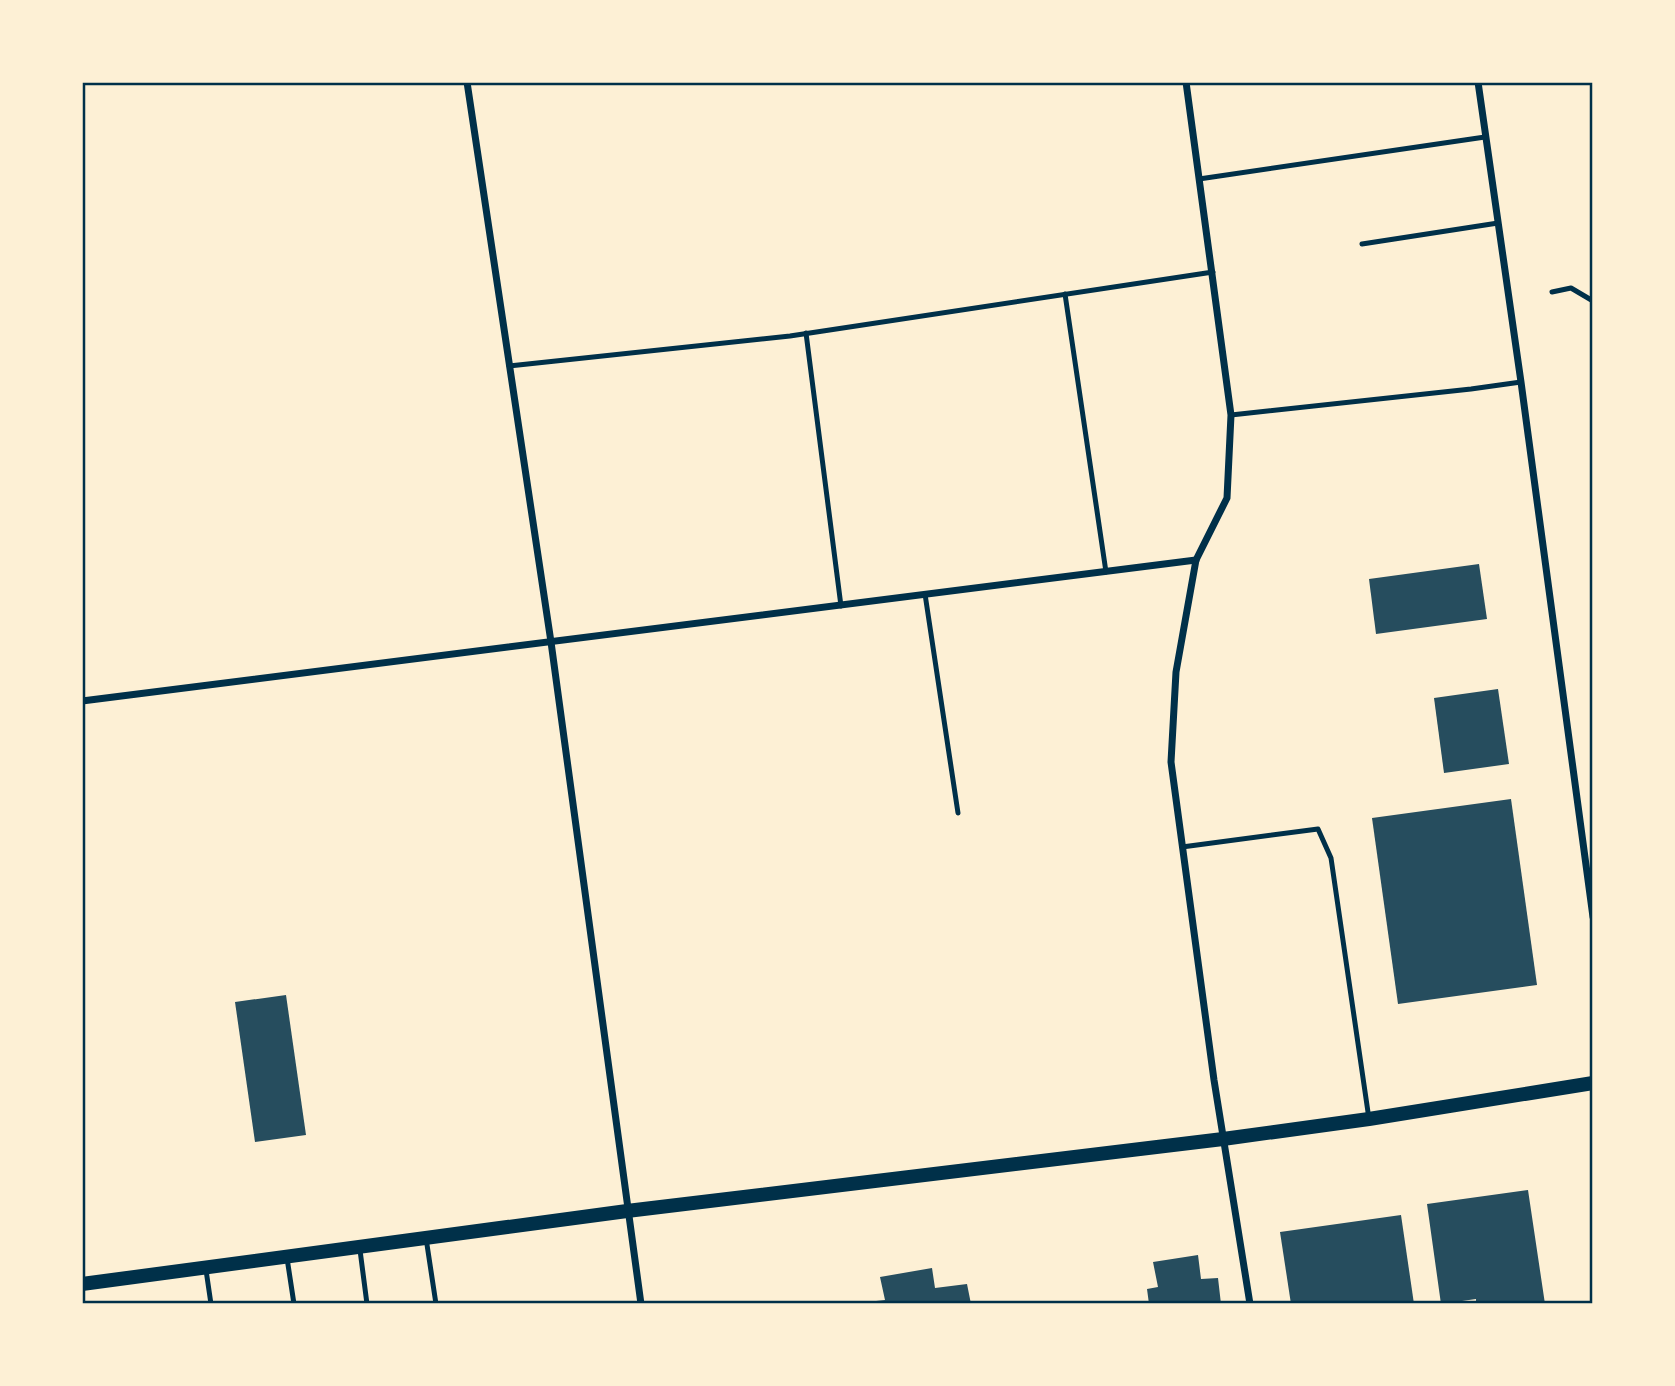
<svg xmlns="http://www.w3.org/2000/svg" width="1675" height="1386" viewBox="0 0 1675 1386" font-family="Ubuntu,sans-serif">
<rect width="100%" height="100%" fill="#fdf0d5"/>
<g fill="#264d5e">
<path d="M1479 564 1487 619 1376 634 1369 579Z"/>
<path d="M1498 689 1509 764 1444 773 1434 698Z"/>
<path d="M1511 799 1537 985 1398 1004 1372 818Z"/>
<path d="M286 995 306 1135 255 1142 235 1002Z"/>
<path d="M1528 1190 1545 1304H1476V1299L1441 1304 1427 1204Z"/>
<path d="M1401 1215 1414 1304H1291L1280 1232Z"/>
<path d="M1198 1255 1201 1279 1218 1278 1221 1304H1149L1147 1289 1158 1287 1153 1262Z"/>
<path d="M932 1268 935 1288 967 1284 971 1304H867V1302L885 1300 880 1277Z"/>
</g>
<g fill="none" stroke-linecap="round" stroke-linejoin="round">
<g stroke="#003049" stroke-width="5">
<path d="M1199 179 1485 137"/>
<path d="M1362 244 1498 223"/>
<path d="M1552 292 1571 288 1593 301"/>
<path d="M1065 294 1106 572"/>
<path d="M806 333 841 606"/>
<path d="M509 366 790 336 1213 272"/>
<path d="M1231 415 1471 389 1521 382"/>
<path d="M925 594 958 813"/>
<path d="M1182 847 1318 829 1331 858 1369 1119"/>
<path d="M426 1238 436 1304"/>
<path d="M360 1250 367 1304"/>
<path d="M287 1258 294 1304"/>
<path d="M206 1270 211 1304"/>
</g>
<g stroke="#003049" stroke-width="7">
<path d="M467 82 551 642 641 1304"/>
<path d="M1186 82 1231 415 1227 498 1196 560 1176 672 1171 762 1214 1080 1250 1304"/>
<path d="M1478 82 1521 382 1593 917"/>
<path d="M82 701 1196 560"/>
</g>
<path stroke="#003049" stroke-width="14" d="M82 1284 627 1211 1223 1139 1369 1119 1593 1083"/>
</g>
<rect width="1675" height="1386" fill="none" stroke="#fdf0d5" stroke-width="168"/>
<rect x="84" y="84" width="1507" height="1218" fill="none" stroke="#003049" stroke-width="2.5"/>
</svg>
